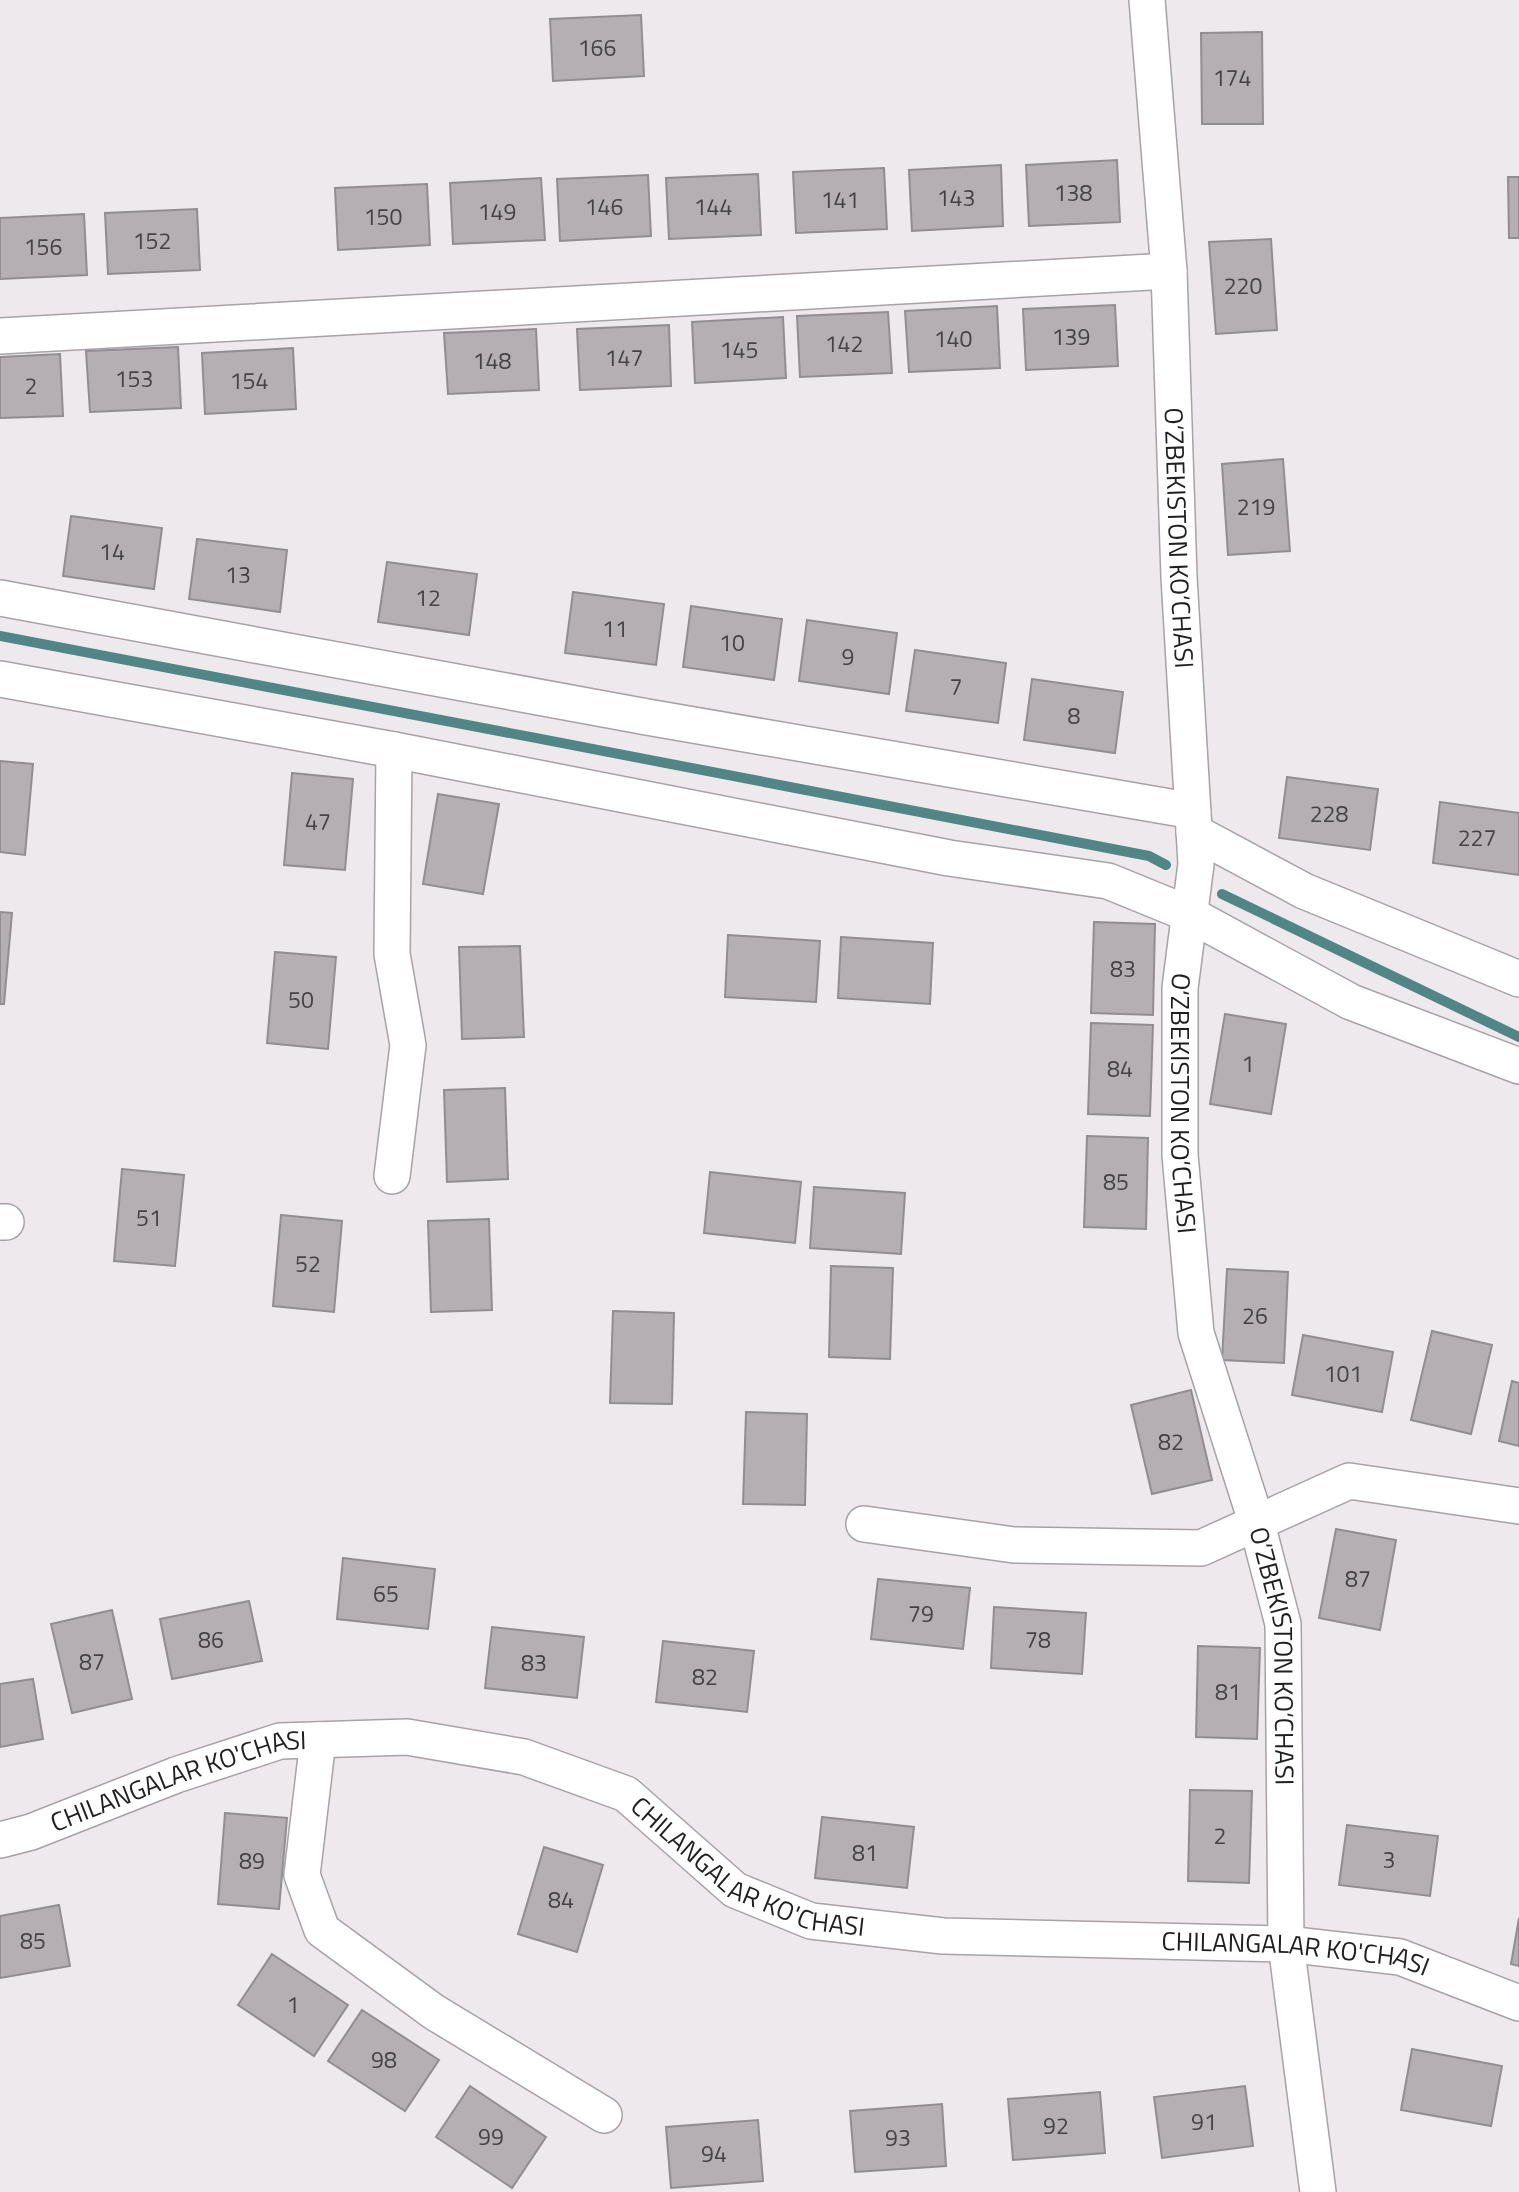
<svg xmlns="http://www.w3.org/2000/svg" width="1519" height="2192" viewBox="0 0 1519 2192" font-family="'Titillium Web',sans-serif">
<rect width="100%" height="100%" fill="#eee9ed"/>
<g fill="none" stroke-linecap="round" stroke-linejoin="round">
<g stroke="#528586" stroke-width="10">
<path d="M0 636C384 706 765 785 1149 856L1166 865"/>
<path d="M1222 894 1519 1037"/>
</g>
</g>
<g fill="#b5afb4" stroke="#928d92" stroke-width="2">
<path d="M641 15 644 76 553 81 550 19Z"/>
<path d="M1262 32 1263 124H1202L1201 33Z"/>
<path d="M1117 160 1120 222 1029 226 1026 165Z"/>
<path d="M1001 165 1003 226 912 231 909 170Z"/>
<path d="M884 168 887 229 796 233 793 172Z"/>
<path d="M758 174 761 235 669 239 666 178Z"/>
<path d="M648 175 651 236 560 241 557 179Z"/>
<path d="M1508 177H1519V238H1509Z"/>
<path d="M541 178 545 240 453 244 450 183Z"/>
<path d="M427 184 430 245 338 250 335 188Z"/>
<path d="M197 209 200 270 108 274 105 213Z"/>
<path d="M84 214 87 275 0 279V218Z"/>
<path d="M1271 239 1277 330 1216 334 1209 242Z"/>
<path d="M1115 305 1118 366 1026 370 1023 309Z"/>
<path d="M997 306 1000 368 909 372 905 311Z"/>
<path d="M888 312 892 373 800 377 797 316Z"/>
<path d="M783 317 786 378 695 383 692 322Z"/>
<path d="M669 325 671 386 580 390 577 329Z"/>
<path d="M536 329 539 390 448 394 444 333Z"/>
<path d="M178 347 181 408 90 412 86 351Z"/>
<path d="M293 348 296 409 205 414 202 353Z"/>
<path d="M60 354 63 416 0 418V357Z"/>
<path d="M1283 459 1290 551 1228 555 1222 464Z"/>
<path d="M71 516 162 528 154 589 63 576Z"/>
<path d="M197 539 287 550 280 612 189 599Z"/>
<path d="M387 562 477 574 469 635 378 622Z"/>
<path d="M573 592 664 604 656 665 565 653Z"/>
<path d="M691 606 782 619 774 680 683 667Z"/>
<path d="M807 620 897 633 889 694 799 681Z"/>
<path d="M915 650 1006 663 998 723 906 711Z"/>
<path d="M1032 679 1123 692 1115 753 1024 740Z"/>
<path d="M0 761 33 764 25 855 0 852Z"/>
<path d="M292 773 353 779 345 870 284 865Z"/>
<path d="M1287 777 1378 789 1370 850 1279 838Z"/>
<path d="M438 794 499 804 483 894 423 884Z"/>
<path d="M1440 802 1519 813V875L1433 863Z"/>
<path d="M0 912 12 913 4 1004H0Z"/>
<path d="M1094 922 1155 924 1153 1015 1091 1013Z"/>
<path d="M728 935 820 941 816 1002 725 997Z"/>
<path d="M841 937 933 943 930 1004 838 998Z"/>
<path d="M520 946 524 1037 462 1039 459 947Z"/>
<path d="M275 952 336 957 328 1049 267 1043Z"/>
<path d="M1225 1014 1286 1024 1271 1114 1210 1104Z"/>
<path d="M1091 1023 1153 1025 1150 1116 1088 1114Z"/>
<path d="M505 1088 508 1179 447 1182 444 1090Z"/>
<path d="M1087 1136 1148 1138 1146 1229 1084 1227Z"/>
<path d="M122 1169 184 1175 175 1266 114 1261Z"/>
<path d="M710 1172 801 1182 795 1243 704 1233Z"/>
<path d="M814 1187 905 1193 901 1254 810 1248Z"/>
<path d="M281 1215 342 1221 334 1312 273 1306Z"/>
<path d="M489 1219 492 1310 431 1312 428 1221Z"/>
<path d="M831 1266 893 1268 890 1359 829 1357Z"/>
<path d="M1227 1269 1288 1272 1284 1363 1222 1360Z"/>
<path d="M613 1311 674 1313 672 1404 610 1403Z"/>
<path d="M1432 1331 1492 1345 1471 1434 1411 1420Z"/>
<path d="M1303 1335 1393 1352 1382 1412 1292 1395Z"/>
<path d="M1512 1381 1519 1383V1446L1499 1441Z"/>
<path d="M1191 1390 1212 1480 1152 1494 1131 1405Z"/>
<path d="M746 1412 807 1414 805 1505 743 1504Z"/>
<path d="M1336 1529 1396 1540 1380 1630 1319 1618Z"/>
<path d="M343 1558 435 1569 428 1629 337 1619Z"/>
<path d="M878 1579 970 1588 963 1649 871 1639Z"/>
<path d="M249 1601 262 1661 172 1679 160 1619Z"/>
<path d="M994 1607 1086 1613 1082 1674 991 1668Z"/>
<path d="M112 1610 132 1699 72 1713 51 1624Z"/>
<path d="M492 1627 584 1637 577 1698 485 1688Z"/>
<path d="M663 1641 754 1651 747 1712 656 1702Z"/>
<path d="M1198 1646 1260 1648 1257 1739 1196 1737Z"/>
<path d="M33 1679 43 1739 0 1747V1684Z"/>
<path d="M1190 1790 1252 1791 1249 1883 1188 1881Z"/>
<path d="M225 1813 287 1818 279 1909 218 1904Z"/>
<path d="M822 1817 914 1827 907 1888 815 1878Z"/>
<path d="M1347 1825 1438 1836 1430 1896 1339 1885Z"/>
<path d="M544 1847 603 1865 577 1952 518 1934Z"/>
<path d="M59 1905 70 1966 0 1978V1916Z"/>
<path d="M1519 1918V1966L1511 1964Z"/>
<path d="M272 1954 348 2005 314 2056 238 2005Z"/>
<path d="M362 2010 439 2060 405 2111 328 2061Z"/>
<path d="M1412 2049 1502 2066 1491 2126 1401 2110Z"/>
<path d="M470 2086 546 2137 512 2188 436 2137Z"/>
<path d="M1245 2086 1253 2146 1162 2158 1154 2097Z"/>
<path d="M1100 2092 1105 2153 1013 2160 1008 2099Z"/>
<path d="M942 2104 946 2166 855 2172 850 2111Z"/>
<path d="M758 2120 763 2181 671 2188 666 2127Z"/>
</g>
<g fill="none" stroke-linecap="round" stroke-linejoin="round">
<g stroke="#a7a2a6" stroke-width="38">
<g id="minor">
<path id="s1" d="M1147 0 1169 271 1179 577 1196 864 1180 988V1155L1196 1333 1257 1524 1283 1624 1286 1944 1318 2192"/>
<path d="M0 336 1169 271"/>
<path d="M0 598 647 717 1193 811"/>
<path d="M0 679 394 750 949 858 1108 881 1189 914 1351 1002 1519 1066"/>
<path d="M1194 832 1304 891 1519 979"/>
<path d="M392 1176 408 1045 392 954 394 750"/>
<path d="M0 1222H6"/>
<path d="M864 1524 1014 1545 1201 1548 1349 1481 1519 1506"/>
<path d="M318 1740 302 1875 322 1930 434 2012 604 2115"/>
<path id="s2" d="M0 1840 31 1832 176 1775 280 1741 407 1737 524 1757 626 1794 735 1890 811 1921 943 1936 1286 1944 1400 1957 1519 2003"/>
</g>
</g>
<use href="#minor" stroke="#fff" stroke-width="35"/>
</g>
<g text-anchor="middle" stroke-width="7" stroke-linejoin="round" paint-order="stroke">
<g font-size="23" fill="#454245">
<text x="597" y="56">166</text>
<text x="1232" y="86">174</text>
<text x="1073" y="201">138</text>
<text x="956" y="206">143</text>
<text x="840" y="208">141</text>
<text x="604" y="215">146</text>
<text x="713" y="215">144</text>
<text x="497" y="220">149</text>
<text x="383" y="225">150</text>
<text x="152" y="249">152</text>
<text x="43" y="255">156</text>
<text x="1243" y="294">220</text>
<text x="1071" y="345">139</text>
<text x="953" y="347">140</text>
<text x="844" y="352">142</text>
<text x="739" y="358">145</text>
<text x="624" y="366">147</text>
<text x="492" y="369">148</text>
<text x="134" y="387">153</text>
<text x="249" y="389">154</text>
<text x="31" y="394">2</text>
<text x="1256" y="515">219</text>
<text x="112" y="560">14</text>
<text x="238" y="583">13</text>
<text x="428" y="606">12</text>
<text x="615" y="637">11</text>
<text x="732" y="651">10</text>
<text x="848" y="665">9</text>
<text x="956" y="695">7</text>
<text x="1074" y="724">8</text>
<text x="1329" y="822">228</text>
<text x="318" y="830">47</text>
<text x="1477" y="846">227</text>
<text x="1123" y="977">83</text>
<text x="301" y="1008">50</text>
<text x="1248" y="1072">1</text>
<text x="1120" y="1077">84</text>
<text x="1116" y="1190">85</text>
<text x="149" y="1226">51</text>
<text x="308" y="1272">52</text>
<text x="1255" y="1324">26</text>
<text x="1343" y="1382">101</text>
<text x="1171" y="1450">82</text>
<text x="1358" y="1587">87</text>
<text x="386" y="1602">65</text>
<text x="921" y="1622">79</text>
<text x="211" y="1648">86</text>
<text x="1038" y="1648">78</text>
<text x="92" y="1670">87</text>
<text x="534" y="1671">83</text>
<text x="705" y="1685">82</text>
<text x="1228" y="1700">81</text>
<text x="1220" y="1844">2</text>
<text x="865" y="1861">81</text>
<text x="1389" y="1868">3</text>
<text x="252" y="1869">89</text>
<text x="561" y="1908">84</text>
<text x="33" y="1949">85</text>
<text x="293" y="2013">1</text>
<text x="384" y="2068">98</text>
<text x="1204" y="2130">91</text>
<text x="1056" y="2134">92</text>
<text x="491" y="2145">99</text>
<text x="898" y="2146">93</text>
<text x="714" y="2162">94</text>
</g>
<g font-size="26" fill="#201e20" stroke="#fff">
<text dy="9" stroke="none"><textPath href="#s1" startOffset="539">O‘ZBEKISTON KO‘CHASI</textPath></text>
<text dy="9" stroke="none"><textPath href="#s1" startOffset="1106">O‘ZBEKISTON KO‘CHASI</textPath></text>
<text dy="9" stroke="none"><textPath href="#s1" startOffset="1671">O‘ZBEKISTON KO‘CHASI</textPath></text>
<text dy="9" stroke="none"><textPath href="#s2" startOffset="189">CHILANGALAR KO'CHASI</textPath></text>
<text dy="9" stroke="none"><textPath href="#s2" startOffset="798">CHILANGALAR KO'CHASI</textPath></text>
<text dy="9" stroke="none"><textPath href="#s2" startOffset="1365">CHILANGALAR KO'CHASI</textPath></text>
</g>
</g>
</svg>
